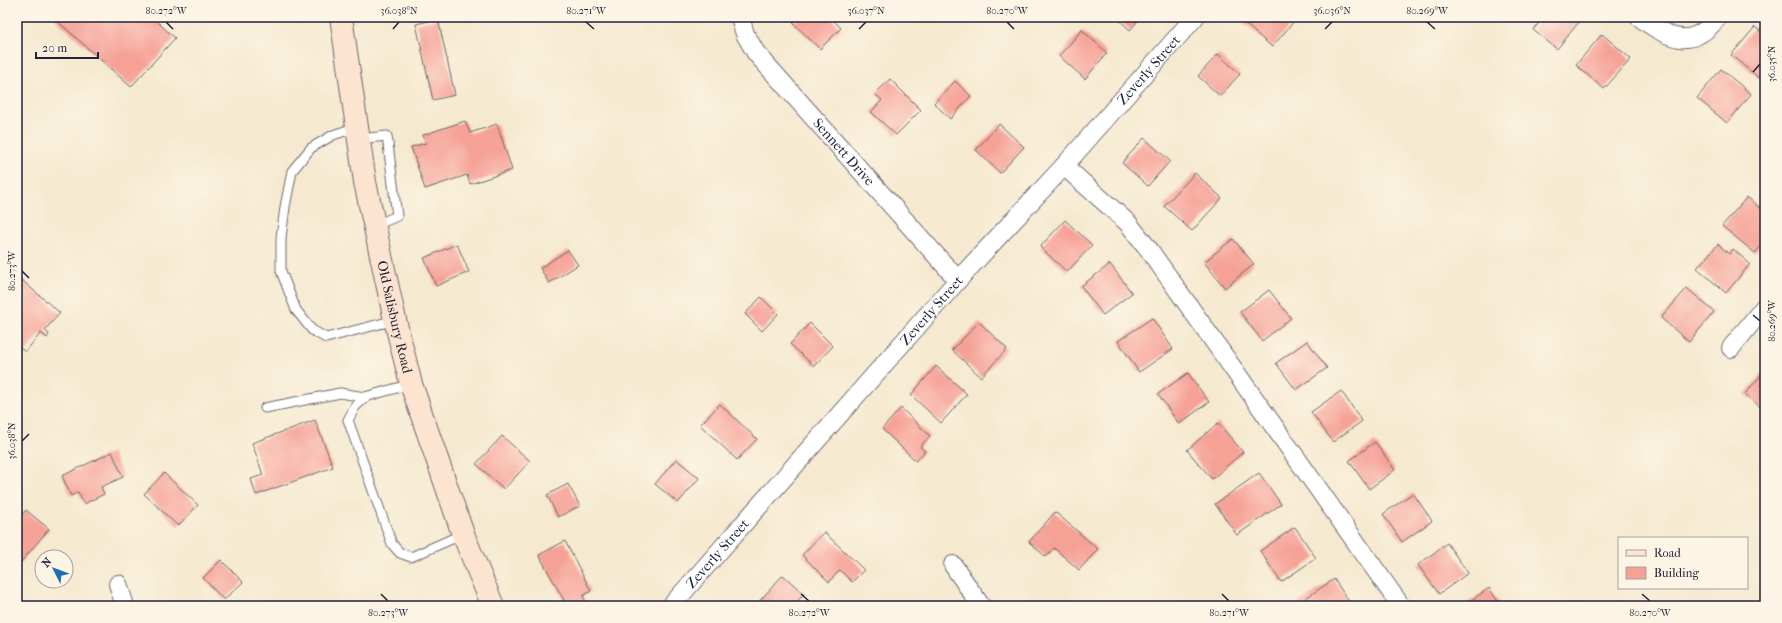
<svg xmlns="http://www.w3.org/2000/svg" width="1782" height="623" viewBox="0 0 1782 623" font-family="'IM FELL French Canon',serif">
<rect width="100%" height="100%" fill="#fcf5e5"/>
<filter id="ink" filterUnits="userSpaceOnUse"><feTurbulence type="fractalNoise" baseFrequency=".025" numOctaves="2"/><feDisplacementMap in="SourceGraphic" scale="8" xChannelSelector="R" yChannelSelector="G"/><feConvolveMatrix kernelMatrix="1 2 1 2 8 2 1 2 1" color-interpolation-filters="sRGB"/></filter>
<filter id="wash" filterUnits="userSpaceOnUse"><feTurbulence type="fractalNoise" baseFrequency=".012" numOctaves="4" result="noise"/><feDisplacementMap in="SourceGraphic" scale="16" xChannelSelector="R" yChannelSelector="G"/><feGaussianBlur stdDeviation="0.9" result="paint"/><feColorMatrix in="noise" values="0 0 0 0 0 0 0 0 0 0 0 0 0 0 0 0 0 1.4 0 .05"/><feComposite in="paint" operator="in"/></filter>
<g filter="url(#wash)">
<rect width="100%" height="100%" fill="#f5e9cf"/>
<g id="blocks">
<g fill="#f6a196">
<path d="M53 17H152L175 38 131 87Z"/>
<path d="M799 17H830L841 28 820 49 793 23Z"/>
<path d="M1116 17H1141L1130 30Z"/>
<path d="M1247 17H1294L1296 19 1272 47 1243 22Z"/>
<path d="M1544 17H1574L1579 22 1557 49 1533 30Z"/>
<path d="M438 19 455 95 433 100 416 24Z"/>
<path d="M1755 27 1765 35V71L1759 78 1731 55Z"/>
<path d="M1082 30 1107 53 1085 79 1059 56Z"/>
<path d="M1602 34 1631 59 1604 89 1576 65Z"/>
<path d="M1218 54 1240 74 1220 96 1198 76Z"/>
<path d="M1721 69 1751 94 1727 123 1697 98Z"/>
<path d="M890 79 921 110 896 135 871 112 882 100 875 94Z"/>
<path d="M955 81 971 96 950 119 934 103Z"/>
<path d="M465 121 470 133 497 124 512 170 470 184 467 175 425 189 411 147 426 143 423 135Z"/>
<path d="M999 124 1024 147 1000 173 976 150Z"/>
<path d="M1144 138 1170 161 1148 186 1122 163Z"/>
<path d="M1195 173 1222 198 1192 231 1164 206Z"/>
<path d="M1747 197 1765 212V241L1755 253 1722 226Z"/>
<path d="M1065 220 1092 245 1067 272 1040 247Z"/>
<path d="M1233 239 1254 264 1225 288 1204 262Z"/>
<path d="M457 244 469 272 436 286 424 258Z"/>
<path d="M1718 244 1729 254 1733 249 1750 264 1726 293 1697 268Z"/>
<path d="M568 250 578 265 549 283 540 268Z"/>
<path d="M1110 264 1132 293 1103 315 1081 286Z"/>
<path d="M17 276 60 313 45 330 49 334 47 338 41 333 25 352 17 345Z"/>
<path d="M1687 288 1714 312 1689 342 1661 318Z"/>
<path d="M1269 290 1291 318 1262 341 1240 312Z"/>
<path d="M761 297 778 314 762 331 745 314Z"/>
<path d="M1152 318 1173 349 1139 372 1118 341Z"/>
<path d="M979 322 1007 349 981 377 952 350Z"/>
<path d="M810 323 833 346 814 366 790 344Z"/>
<path d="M1307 341 1327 368 1296 390 1276 363Z"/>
<path d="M936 366 967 394 941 423 911 395Z"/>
<path d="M1765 370V411L1745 394Z"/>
<path d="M1188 373 1209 402 1179 424 1158 394Z"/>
<path d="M1341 391 1362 421 1333 442 1311 412Z"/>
<path d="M720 404 757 439 737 460 700 425Z"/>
<path d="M901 408 930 436 920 447 925 451 916 461 882 429Z"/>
<path d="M315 420 333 467 256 495 251 479 263 475 252 443Z"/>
<path d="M1218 423 1243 452 1212 479 1187 450Z"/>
<path d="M502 436 530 461 504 489 476 464Z"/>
<path d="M1375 442 1395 470 1369 489 1349 461Z"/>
<path d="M112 452 123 477 101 487 104 494 84 504 78 492 71 496 62 476Z"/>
<path d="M676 459 699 478 678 503 655 484Z"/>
<path d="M164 473 198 505 178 526 144 494Z"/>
<path d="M1259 473 1281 504 1237 535 1215 504Z"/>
<path d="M568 484 580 506 558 517 547 495Z"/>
<path d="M1413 493 1432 521 1402 542 1383 514Z"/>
<path d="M26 510 49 529 17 567V520Z"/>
<path d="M1055 512 1098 549 1079 570 1054 548 1046 557 1029 542Z"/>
<path d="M1295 527 1316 558 1281 582 1260 551Z"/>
<path d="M824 532 864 570 852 582 840 570 829 582 802 555Z"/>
<path d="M565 541 591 591 583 596 588 606H567L539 555Z"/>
<path d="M1447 543 1468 573 1439 594 1418 565Z"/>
<path d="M221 560 243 582 224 600 203 578Z"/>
<path d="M783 575 804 594 793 606H755Z"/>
<path d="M1334 579 1352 606H1294Z"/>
<path d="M1489 588 1501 606H1463Z"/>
</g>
</g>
</g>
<g filter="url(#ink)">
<use href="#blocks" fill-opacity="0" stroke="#6c686f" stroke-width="1"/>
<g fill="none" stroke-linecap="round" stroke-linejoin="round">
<g stroke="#6c686f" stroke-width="11">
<g id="service">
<path d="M357 127 333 135 311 148 292 171 285 207 281 238V271L296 310 312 330 326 338 395 320"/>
<path d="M358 139 387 136 397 216 374 226"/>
<path d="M411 384 365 397 355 407 348 420 392 544 400 553 411 557 463 534"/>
<path d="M265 408 340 393 365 397"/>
</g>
</g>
<g stroke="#6c686f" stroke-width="20">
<g id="minor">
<path id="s1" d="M740 17 745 34 756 53 958 280"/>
<path d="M1639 17C1669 39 1692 51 1718 17"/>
<path d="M1064 166 1128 223 1150 251 1401 606"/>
<path d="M1731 348 1765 306"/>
<path d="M953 565 981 606"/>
<path d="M118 584 125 606"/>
<path id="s2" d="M671 606 958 280 1064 166 1195 17"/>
</g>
</g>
<g stroke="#6c686f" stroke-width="24">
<g id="secondary">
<path id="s3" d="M341 17 365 182 395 320 411 384 463 534 493 606"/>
</g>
</g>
<use href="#service" stroke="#fff" stroke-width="9"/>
<use href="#minor" stroke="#fff" stroke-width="18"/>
<use href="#secondary" stroke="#fde4d1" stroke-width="22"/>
</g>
</g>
<path fill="none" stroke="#22223b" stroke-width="1.5" d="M166 22 173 29M586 22 594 29M1007 22 1014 29M1427 22 1435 29M393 29 399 22M859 29 866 22M1325 29 1332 22M1753 72 1760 64M22 271 29 278M1753 315 1760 321M22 441 29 434M381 594 388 601M801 594 809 601M1222 594 1229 601M1642 594 1650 601"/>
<g text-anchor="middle" stroke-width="3" stroke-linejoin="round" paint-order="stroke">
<g font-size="14" fill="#22223b" stroke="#fcf5e5">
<text dy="5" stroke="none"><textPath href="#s2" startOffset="718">Zeverly Street</textPath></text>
<text dy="5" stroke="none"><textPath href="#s1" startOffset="172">Sennett Drive</textPath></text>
<text dy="5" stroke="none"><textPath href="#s2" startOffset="394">Zeverly Street</textPath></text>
<text dy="5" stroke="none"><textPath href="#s3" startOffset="305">Old Salisbury Road</textPath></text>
<text dy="5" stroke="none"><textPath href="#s2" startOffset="70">Zeverly Street</textPath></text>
</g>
</g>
<rect width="1782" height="623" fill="none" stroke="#fcf5e5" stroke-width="44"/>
<rect x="1618" y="537" width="130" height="52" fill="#fcf5e5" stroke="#a5a1a1"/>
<rect x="1626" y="550" width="20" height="6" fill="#fde4d1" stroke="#a5a1a1"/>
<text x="1654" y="557" font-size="12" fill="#22223b">Road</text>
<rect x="1626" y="567" width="20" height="12" fill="#f6a196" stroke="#a5a1a1"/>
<text x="1654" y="577" font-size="12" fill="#22223b">Building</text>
<g transform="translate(54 569) rotate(312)"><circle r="19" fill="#fcf5e5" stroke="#a5a1a1"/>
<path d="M0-3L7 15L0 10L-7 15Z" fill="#1f6fb2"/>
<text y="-6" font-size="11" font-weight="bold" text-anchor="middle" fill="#22223b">N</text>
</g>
<path d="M36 52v6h62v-6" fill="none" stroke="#22223b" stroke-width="2"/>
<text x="42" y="52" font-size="12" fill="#22223b" stroke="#fcf5e5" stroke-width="3" paint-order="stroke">20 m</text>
<rect x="22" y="22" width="1738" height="579" fill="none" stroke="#22223b" stroke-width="1.5"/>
<g font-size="10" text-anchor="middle" fill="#22223b">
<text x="166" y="14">80.272°W</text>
<text x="399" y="14">36.038°N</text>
<text x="586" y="14">80.271°W</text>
<text x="866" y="14">36.037°N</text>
<text x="1007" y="14">80.270°W</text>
<text x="1332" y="14">36.036°N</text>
<text x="1427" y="14">80.269°W</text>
<text transform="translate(1771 64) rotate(-90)" y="4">36.035°N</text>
<text transform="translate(11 271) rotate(-90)" y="4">80.273°W</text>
<text transform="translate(1771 321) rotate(-90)" y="4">80.269°W</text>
<text transform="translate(11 441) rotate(-90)" y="4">36.038°N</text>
<text x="388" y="616">80.273°W</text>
<text x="809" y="616">80.272°W</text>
<text x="1229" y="616">80.271°W</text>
<text x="1650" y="616">80.270°W</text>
</g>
</svg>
